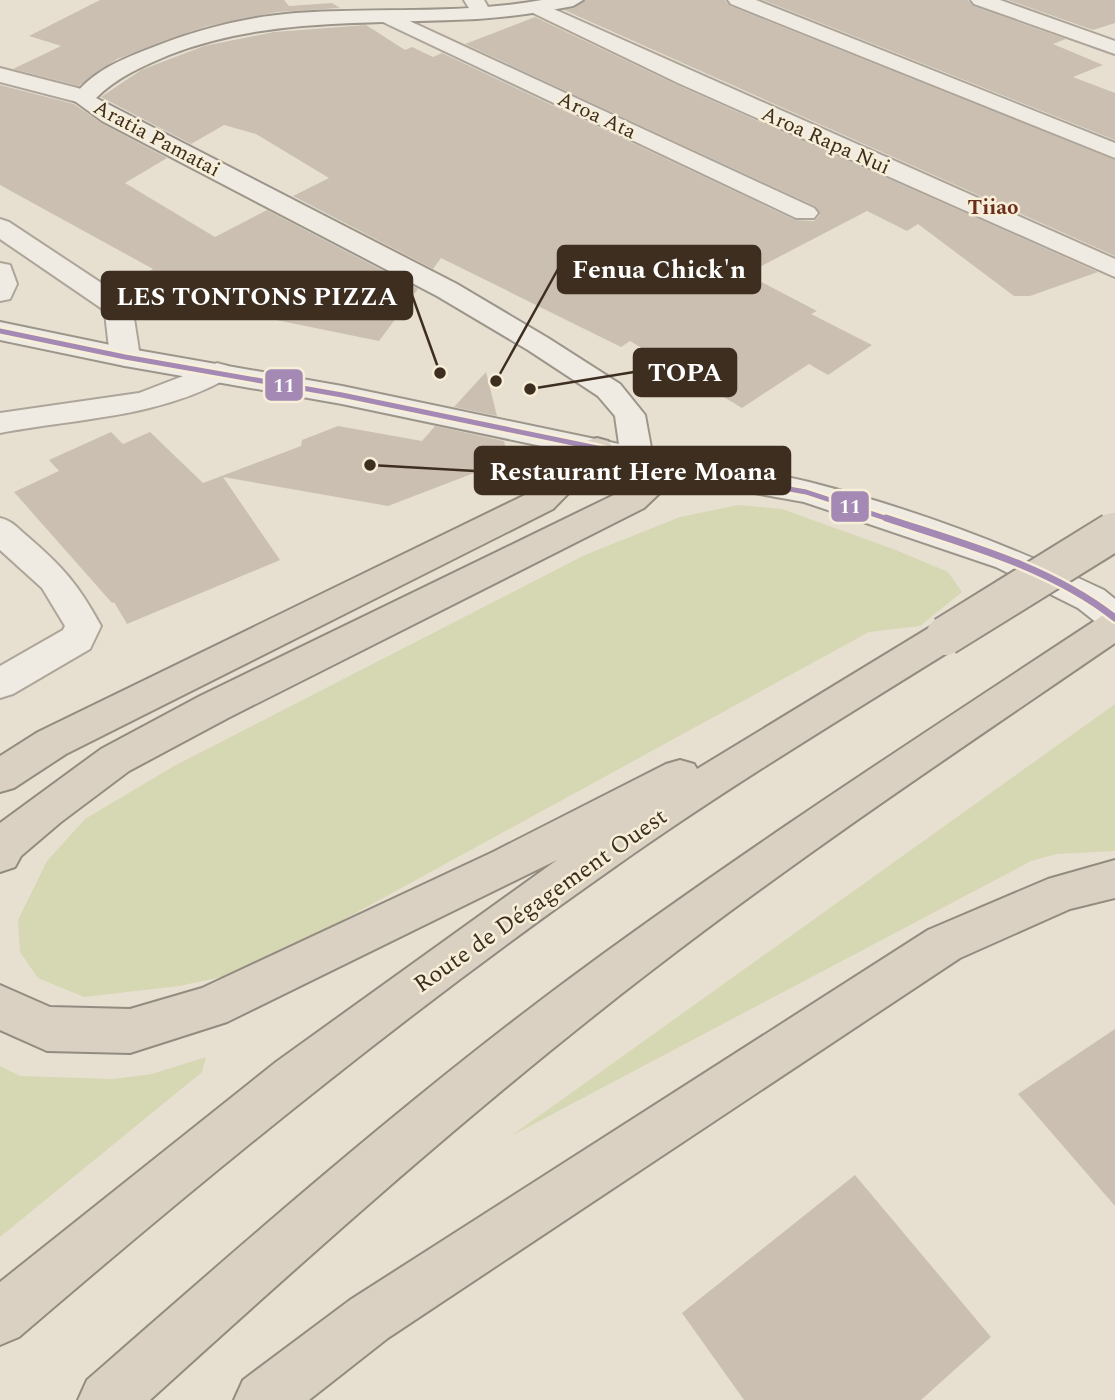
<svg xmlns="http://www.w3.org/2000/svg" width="1115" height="1400" viewBox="0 0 1115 1400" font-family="Spectral,serif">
<rect width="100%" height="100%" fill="#e7e0d1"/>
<g fill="#d6d7b3">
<path d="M738 505 782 509 896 550 948 572 962 592 920 626 869 632 250 971 179 986 84 997 38 978 20 952 18 920 47 861 85 819 174 766 585 555 680 517Z"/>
<path d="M1115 704V851L1057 854 1031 861 511 1136Z"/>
<path d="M206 1057 202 1072 0 1237V1066L20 1076 113 1079 152 1074Z"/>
</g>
<g fill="#cbbfb2">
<path d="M100 0H284L289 6 332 3 340 8 277 12 204 27 117 59 79 86 13 69 61 46 29 36Z"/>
<path d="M585 0H725L730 6 1115 160V256L564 10 574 8Z"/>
<path d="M763 0H968L973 6 1066 39 1053 44 1103 65 1073 77 1115 93V140Z"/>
<path d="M1008 0H1115V23L1093 30Z"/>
<path d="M535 17 677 85 1098 272 1030 296H1014L918 224 907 231 867 211 746 274 817 311 811 314 872 345 828 375 809 364 742 408 630 341 621 347 441 258 433 269 293 196 329 178 256 134 224 125 191 144 101 97 141 70 204 46 274 32 366 25 405 50 412 47 433 57 442 53 795 220 814 221 820 215 815 206 465 44Z"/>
<path d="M0 85 74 104 101 123 167 158 125 183 215 237 267 210 418 289 379 341 118 288 153 269 0 185Z"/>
<path d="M486 372 497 416 454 407Z"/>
<path d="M338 426 422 441 435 426 504 441 507 453 495 465 388 506 223 477 280 560 127 624 114 602 112 603 14 492 59 471 49 460 111 432 123 444 150 432 203 483 301 446 302 440Z"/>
<path d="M1115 1029V1206L1018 1094Z"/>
<path d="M855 1175 991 1337 921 1400H744L682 1313Z"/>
</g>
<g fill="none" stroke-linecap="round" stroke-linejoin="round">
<g stroke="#ada599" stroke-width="4">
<g id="street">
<path d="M464 0H484L492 14 489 18H475Z"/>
<path d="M728 0H756L1115 143V158L731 4Z"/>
<path d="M971 0H1000L1115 41V54L974 4Z"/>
<path d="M538 2 1115 259V277L678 83 531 12 528 8 531 4Z"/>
<path d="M390 12 814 208 818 213 814 218H796L383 22 380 18Z"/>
<path d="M0 68 93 92 96 97 85 104 0 82Z"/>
<path d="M0 219 9 222 121 296 133 312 140 357 135 363 125 366 115 363 110 357 105 313 101 308 0 239Z"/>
<path d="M0 263 10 265 17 284 10 299 0 301Z"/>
<path d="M217 363 228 366 232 372 228 378C157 418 78 418 0 433V413L139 393Z"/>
<path d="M0 518C13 521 17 528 27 536 63 567 78 584 101 626L90 649 13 694 0 698V666L63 630 65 626 42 588 0 550Z"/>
</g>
</g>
<g stroke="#9c958a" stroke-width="4">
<path id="secondary" d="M542 0H583L573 6C533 14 493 19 452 20 355 24 261 19 169 55 143 66 117 77 96 98L457 284 548 338 620 384 645 415 652 453C704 467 758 469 809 482 911 508 1009 545 1104 590L1115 599V631L1102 627 1078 608 996 567 804 502 670 478 594 457 342 404 125 366 0 340V322L125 348 342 386 619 444 615 416 598 396 528 350 437 296 102 121 72 99C90 72 122 59 151 48 198 29 246 17 296 13 378 7 461 15 542 0Z"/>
</g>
<g stroke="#928b80" stroke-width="4">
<g id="highway">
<path d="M597 438 608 441 613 448 553 509 66 754 14 788 0 792V756L38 732 529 493 586 441Z"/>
<path d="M670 458 681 461 686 468 644 508 228 718 129 771 61 822 21 856 15 867 0 872V823L101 749 200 696 620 492 659 461Z"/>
<path d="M1115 612V643C959 750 801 855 651 971 477 1105 313 1252 150 1400H78L87 1380C239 1247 391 1113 553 991 731 858 917 738 1102 616Z"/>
<path d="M945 623 958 626 963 636 958 646C842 718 725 789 613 868 406 1013 210 1173 19 1337L0 1345V1282L276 1062 557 860 227 1022 130 1053 47 1051 0 1030V985L50 1007 130 1009 202 988 493 852 666 764 680 760 694 764 697 769 932 626Z"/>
<path d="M1115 860V898L1070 909 960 958 388 1338 309 1400H234L243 1380 350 1300 928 930 1048 879Z"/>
</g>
</g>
<use href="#street" fill="#efebe3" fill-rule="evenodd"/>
<use href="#secondary" fill="#efebe3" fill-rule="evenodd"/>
<use href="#highway" fill="#dad1c2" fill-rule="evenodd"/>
<g stroke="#928b80" stroke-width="42" stroke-linecap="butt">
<path id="highway-bridge" d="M945 636 1113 532"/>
</g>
<use href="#highway-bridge" stroke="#dad1c2" stroke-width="38"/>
<g stroke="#f7eed8" stroke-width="10">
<path id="bus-1-far1" d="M0 331 125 357 342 395 597 448 670 468 806 492 891 520"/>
</g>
<g stroke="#f7eed8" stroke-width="12">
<path id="bus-1" d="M886 518C964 544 1049 566 1115 618"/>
</g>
<use href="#bus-1-far1" stroke="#a489b4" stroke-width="5"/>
<use href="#bus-1" stroke="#a489b4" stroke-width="7"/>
</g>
<g text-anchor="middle" stroke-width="5" stroke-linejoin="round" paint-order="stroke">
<g font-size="21" fill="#3d2e20" stroke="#f7eed8">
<text transform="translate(597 115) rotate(25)" y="7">Aroa Ata</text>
<text transform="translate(157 138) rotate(28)" y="7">Aratia Pamatai</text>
<text transform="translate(826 140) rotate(24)" y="7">Aroa Rapa Nui</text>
</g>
<g font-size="21" font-weight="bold" fill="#6b2e1e" stroke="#f7eed8">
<text x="993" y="214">Tiiao</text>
</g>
<g font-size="24" fill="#3d2e20" stroke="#f7eed8">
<text transform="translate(540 900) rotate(-35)" y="8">Route de Dégagement Ouest</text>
</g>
</g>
<path fill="none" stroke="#3d2e20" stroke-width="2.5" d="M496 381L558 269M440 373L412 295M530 389L634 372M370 465L475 471"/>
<g fill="#3d2e20" stroke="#f7eed8" stroke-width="2.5">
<circle cx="496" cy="381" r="7"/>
<circle cx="440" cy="373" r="7"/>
<circle cx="530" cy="389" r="7"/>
<circle cx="370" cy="465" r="7"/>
</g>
<g fill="#3d2e20" stroke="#3d2e20" stroke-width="2.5">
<rect x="558" y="246" width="202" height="47" rx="7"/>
<rect x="102" y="272" width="310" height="47" rx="7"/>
<rect x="634" y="349" width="102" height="47" rx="7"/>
<rect x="475" y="447" width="315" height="47" rx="7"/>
</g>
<g font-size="26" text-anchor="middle" font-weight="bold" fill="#fff">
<text x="659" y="278">Fenua Chick'n</text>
<text x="257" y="305">LES TONTONS PIZZA</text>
<text x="685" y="381">TOPA</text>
<text x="633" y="480">Restaurant Here Moana</text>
</g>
<g stroke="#f7eed8" stroke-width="2.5">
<rect x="264" y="368" width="40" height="34" rx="7" fill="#a489b4"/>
<rect x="830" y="490" width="40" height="33" rx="7" fill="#a489b4"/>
</g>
<g font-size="19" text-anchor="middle" font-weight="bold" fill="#fff">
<text x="284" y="392">11</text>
<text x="850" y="513">11</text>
</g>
</svg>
